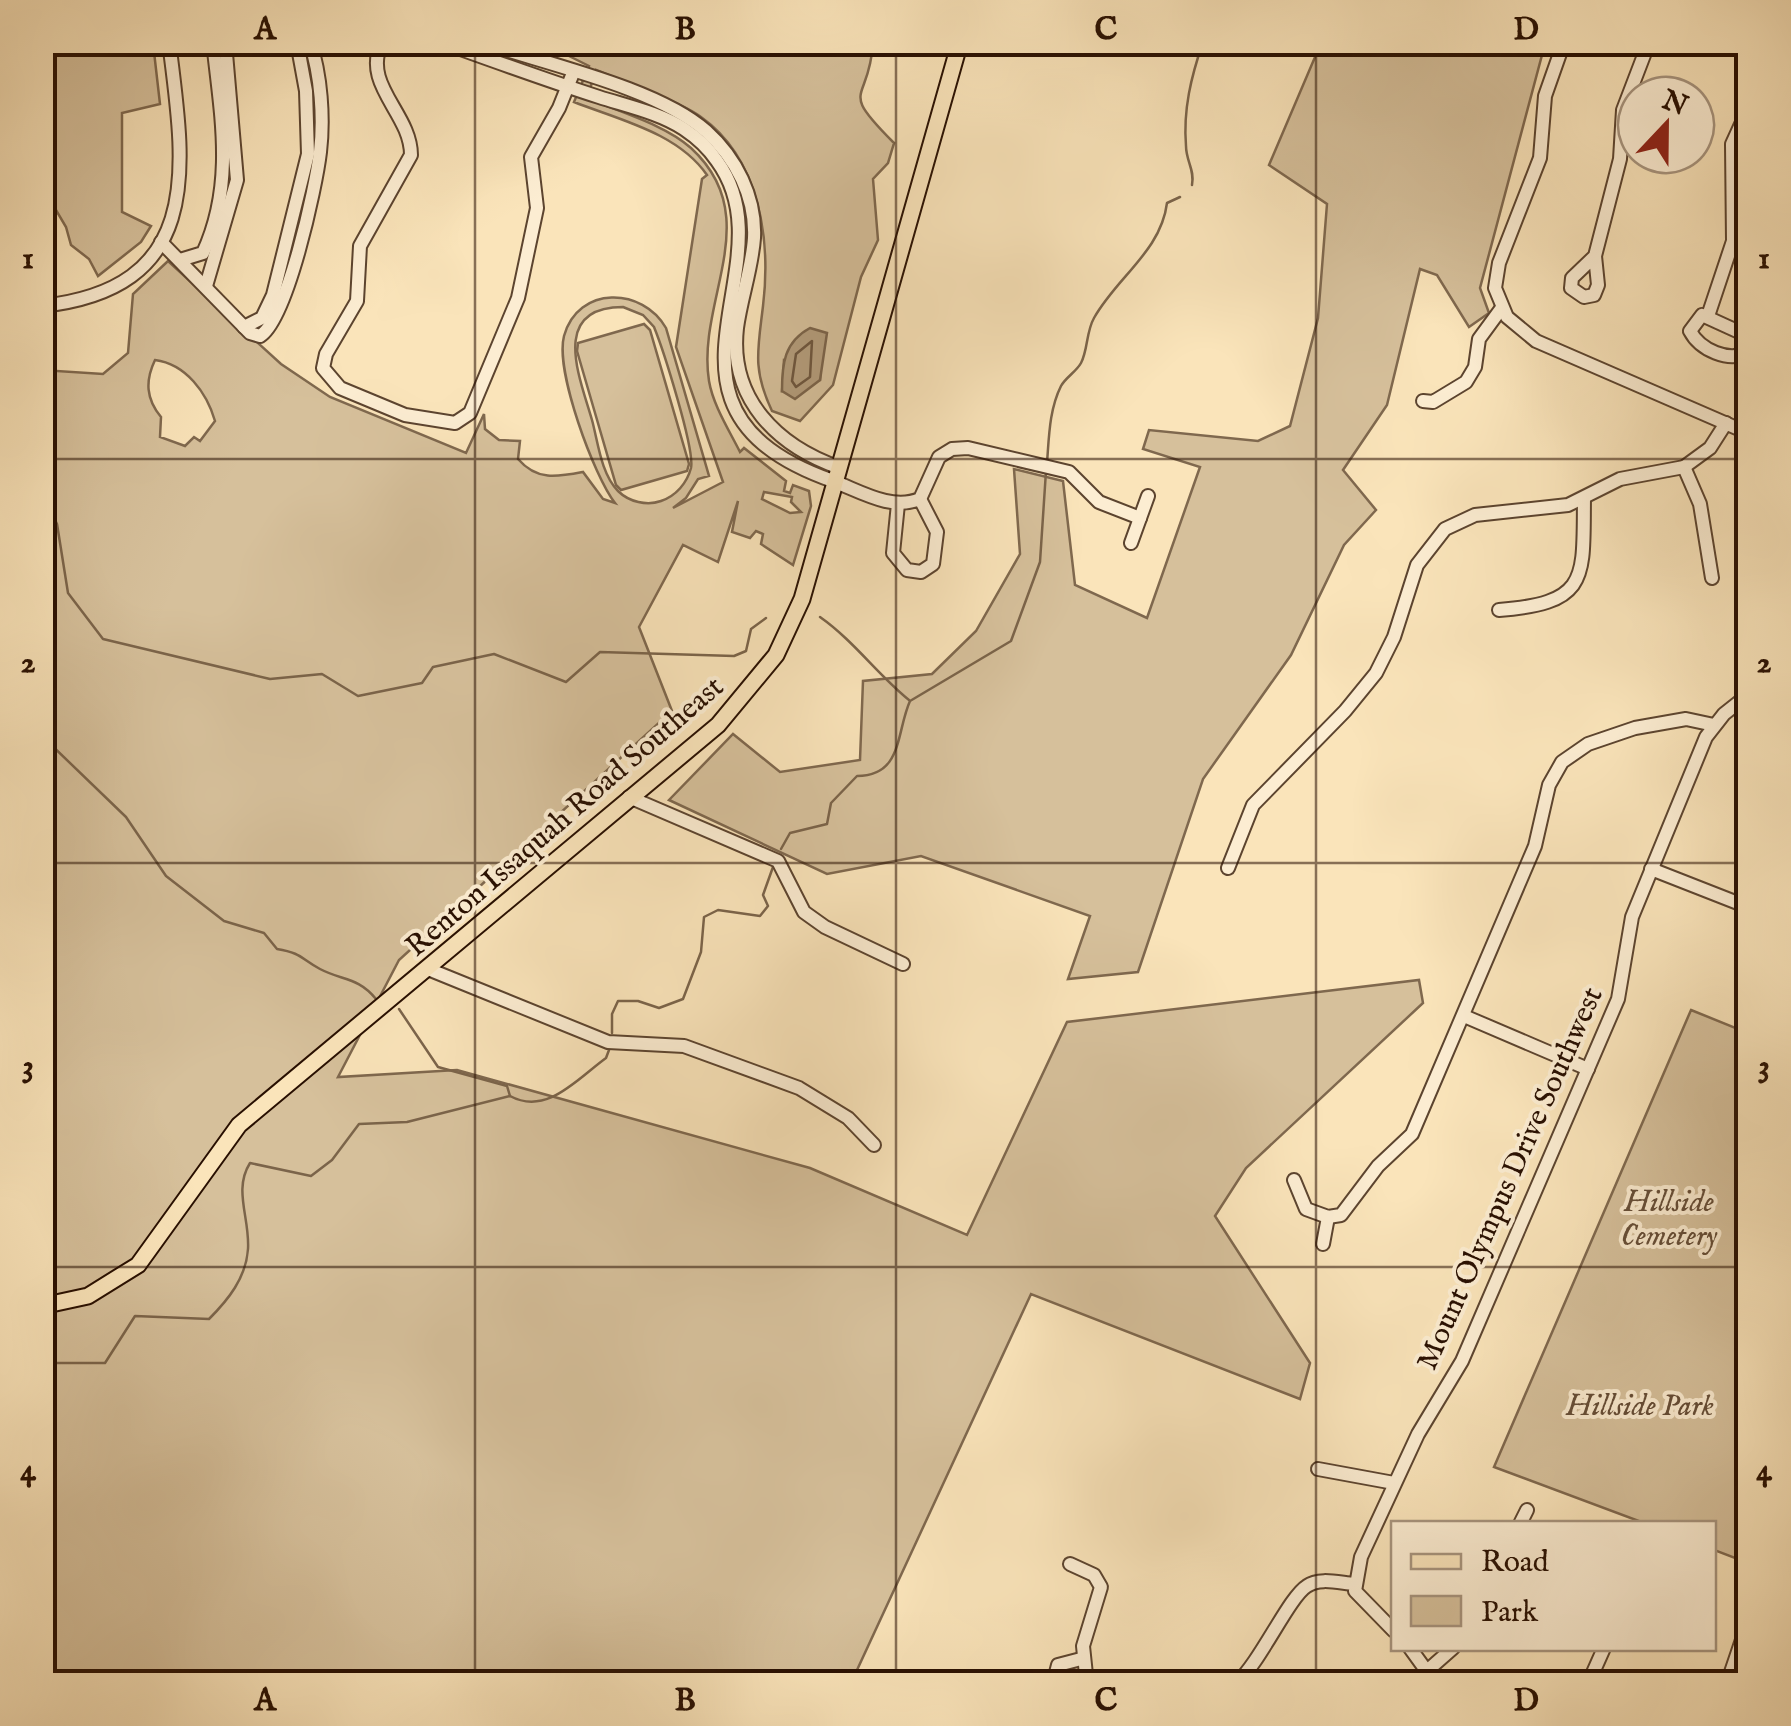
<svg xmlns="http://www.w3.org/2000/svg" width="1791" height="1726" viewBox="0 0 1791 1726" font-family="'IM FELL English',serif">
<rect width="100%" height="100%" fill="#fae4ba"/>
<filter id="stains"><feTurbulence type="fractalNoise" baseFrequency=".002" numOctaves="4"/><feColorMatrix values="0 0 0 0 .2 0 0 0 0 .09 0 0 0 0 .02 0 0 0 .5 -.17"/></filter>
<radialGradient id="worn" r=".72"><stop offset=".6" stop-color="#630" stop-opacity="0"/><stop offset="1" stop-color="#630" stop-opacity=".3"/></radialGradient>
<g fill="#d6c09b" stroke="#7f684e" stroke-width="2.5" fill-rule="evenodd">
<path d="M43 42 153 43 160 104 122 113V212L151 226 141 242 98 276 89 259 71 245 66 227 43 188Z"/>
<path d="M1351 42 1511 43 1542 55 1480 288 1489 313 1469 327 1437 275 1420 269 1387 405 1343 470 1376 510 1344 545 1291 655 1203 779 1138 972 1068 979 1090 916 921 856 827 874 669 800 733 734 780 772 860 760 863 681 932 674 976 631 1020 554 1014 469 1063 481 1075 585 1147 618 1200 467 1143 449 1149 430 1258 441 1290 426 1318 318 1327 204 1269 165 1318 50Z"/>
<path d="M543 43H873C869 105 837 86 894 143L888 163 873 179 878 240 861 277 833 385 800 421 772 411C752 369 758 349 763 306 771 240 760 159 701 117 679 101 622 81 596 70L587 98C619 112 664 124 691 148 767 218 696 300 709 381 713 405 729 430 740 452L744 448 786 481 784 491 790 493 793 485 809 491 811 506 793 565 761 544 763 534 756 531 750 538 732 532 738 501 718 562 683 545 639 627 672 711 399 960 338 1077 457 1070 810 1168 967 1235 1067 1022 1419 980 1423 1003 1246 1168 1215 1216 1310 1363 1300 1399 1031 1294 851 1683H43L42 370 103 374 128 353 133 294 168 261 281 364 330 397 466 453 484 414 485 429 499 440 520 441 518 459C537 481 557 477 583 472L603 499 615 503C594 476 555 371 564 336 578 285 643 287 666 328L709 476 698 479 686 498 673 508 723 482 676 347 702 179 707 175C678 133 620 120 574 102L589 66ZM623 307 643 315 654 327C663 349 695 449 691 468 687 483 676 496 661 501 647 506 629 502 618 491 601 474 598 442 592 420 580 378 549 307 623 307ZM155 360C186 364 207 393 215 421L200 441 194 437 185 446 160 437 161 417C146 399 145 381 155 360ZM784 360 821 365 820 380 782 391ZM764 492 792 497 791 502 801 512 790 513 762 499Z"/>
<path d="M644 324 650 330 689 464 687 471 621 490 616 485 577 351 578 343Z"/>
<path d="M1691 1010 1748 1033V1563L1714 1550V1524L1644 1523 1494 1467Z"/>
</g>
<path fill="#b39c7b" stroke="#7b644a" stroke-width="2.5" d="M810 328 827 333 820 380 795 399 782 391C782 364 784 342 810 328Z"/>
<g fill="none" stroke-linecap="round" stroke-linejoin="round">
<path stroke="#6e563e" stroke-width="2.5" d="M812 341 810 377 796 387 792 381 796 354Z"/>
<g stroke="#7b644a" stroke-width="2.5">
<path d="M1192 185C1195 170 1186 161 1186 146 1183 110 1191 77 1203 42"/>
<path d="M1047 463C1049 438 1049 410 1061 386 1066 377 1076 372 1081 363 1088 350 1086 332 1094 318 1117 277 1161 251 1167 203L1180 197"/>
<path d="M42 493 57 524 68 593 103 639 270 679 322 674 358 696 422 683 433 667 494 654 566 682 600 652 734 656 746 651 751 629 766 618"/>
<path d="M820 617C854 641 877 674 909 700"/>
<path d="M42 736 126 817 166 876 224 921 264 933 277 949C302 953 301 959 320 969 343 981 358 977 376 999"/>
<path d="M781 849 790 833 827 824 831 803 857 776C903 776 896 732 910 701L1011 641 1040 562 1046 471"/>
<path d="M399 1009 438 1067 507 1086 510 1096"/>
<path d="M612 1033V1014L618 1001H638L659 1008 683 999 701 952 704 917 718 910 760 916 768 906 763 895 773 867"/>
<path d="M42 1377 56 1363H105L135 1316 209 1319C228 1300 246 1278 248 1249 250 1218 233 1190 250 1163L311 1176 332 1160 359 1124 407 1122 510 1096C547 1116 577 1079 606 1058L609 1050"/>
</g>
<g stroke="#5c442f" stroke-width="16">
<g id="minor">
<path d="M382 42C361 85 411 113 411 155L360 246 357 301 326 354 323 368 340 388 405 415 455 423 470 413 518 298 537 208 531 157 559 108 573 73"/>
<path d="M441 42C494 61 546 80 599 97 627 106 660 113 684 129 696 137 709 149 717 161 794 266 626 408 833 481 860 491 891 511 920 499L939 457 952 449 968 448 1069 472 1099 502 1140 518"/>
<path d="M481 42C543 63 658 88 706 131 736 158 756 197 754 238 752 268 741 298 737 328 729 399 777 446 840 468"/>
<path d="M1564 42 1545 96 1540 158 1499 263 1495 288 1507 317 1536 341 1748 433"/>
<path d="M161 242 250 333 260 336C287 320 316 187 320 152 324 118 321 75 310 42"/>
<path d="M1595 256 1572 278 1571 288 1584 297 1594 295 1598 285 1595 256 1620 159 1623 110 1649 42"/>
<path d="M180 260 203 253C235 184 221 116 213 42"/>
<path d="M206 286 237 180 225 42"/>
<path d="M42 306C206 288 185 167 169 42"/>
<path d="M1708 316 1733 241 1732 144 1748 109"/>
<path d="M244 327 262 318 273 295 308 154 306 91 297 42"/>
<path d="M1748 336 1702 315 1690 331C1700 350 1729 363 1748 352"/>
<path d="M1423 401 1433 402 1466 382 1475 367 1479 339 1501 309"/>
<path d="M1684 467 1700 504 1712 578"/>
<path d="M898 504 893 553 907 570 921 572 933 564 937 532 920 499"/>
<path d="M1131 543 1148 496"/>
<path d="M1499 610C1590 603 1583 578 1584 498"/>
<path d="M629 797 778 861 804 912 825 927 903 964"/>
<path d="M1228 868 1253 805 1345 711 1376 673 1394 637 1417 565 1445 529 1475 515 1568 505 1620 479 1684 467 1710 448 1726 423"/>
<path d="M1651 869 1748 907"/>
<path d="M428 969 608 1042 684 1046 799 1088 848 1118 874 1145"/>
<path d="M1464 1016 1588 1069"/>
<path d="M1294 1180 1306 1209 1328 1217 1341 1215 1378 1166 1412 1134 1535 846 1549 785 1562 762 1588 744 1635 728 1686 719 1714 725"/>
<path d="M1323 1244 1328 1217"/>
<path d="M1318 1469 1394 1483"/>
<path d="M1520 1524 1527 1510"/>
<path d="M1070 1564 1094 1575 1101 1587 1083 1646 1087 1684"/>
<path d="M1394 1631 1355 1591 1361 1557 1418 1434 1462 1361 1618 999 1632 917 1706 737 1724 714 1748 695"/>
<path d="M1410 1648 1436 1684"/>
<path d="M1428 1670 1453 1648"/>
<path d="M1053 1684 1058 1665 1081 1659"/>
<path d="M1236 1684C1261 1661 1289 1597 1307 1586 1319 1577 1340 1583 1354 1584"/>
<path d="M1588 1684 1604 1648"/>
<path d="M1727 1684 1748 1622"/>
</g>
</g>
<g stroke="#280f01" stroke-width="19">
<path id="major" d="M42 1306 88 1296 138 1265 239 1125 718 725 776 655 802 599 960 42"/>
</g>
<use href="#minor" stroke="#fcedd2" stroke-width="12"/>
<use href="#major" stroke="#fae4ba" stroke-width="15"/>
</g>
<path fill="none" stroke="#280f01" stroke-width="2.5" stroke-opacity="0.55" d="M475 42V1684M896 42V1684M1316 42V1684M42 459H1748M42 863H1748M42 1267H1748"/>
<g text-anchor="middle" stroke-width="8" stroke-linejoin="round" paint-order="stroke">
<g font-size="30" fill="#280f01" stroke="#fcedd2">
<text transform="translate(564 816) rotate(-41)" y="10">Renton Issaquah Road Southeast</text>
<text transform="translate(1509 1178) rotate(-66)" y="10">Mount Olympus Drive Southwest</text>
</g>
<g font-size="30" font-style="italic" fill="#654d37" stroke="#fcedd2">
<text x="1669" y="1211">Hillside<tspan x="1669" dy="34">Cemetery</tspan></text>
<text x="1640" y="1415">Hillside Park</text>
</g>
</g>
<rect width="1791" height="1726" fill="none" stroke="#fae4ba" stroke-width="110"/>
<rect x="1391" y="1521" width="325" height="130" fill="#fcedd2" stroke="#a7947e" stroke-width="2.5"/>
<rect x="1411" y="1554" width="50" height="15" fill="#fae4ba" stroke="#a7947e" stroke-width="2.5"/>
<text x="1481" y="1571" font-size="30" fill="#280f01">Road</text>
<rect x="1411" y="1596" width="50" height="30" fill="#d6c09b" stroke="#a7947e" stroke-width="2.5"/>
<text x="1481" y="1621" font-size="30" fill="#280f01">Park</text>
<g transform="translate(1666 125) rotate(22)"><circle r="48" fill="#fcedd2" stroke="#a7947e" stroke-width="2.5"/>
<path d="M0-8L18 38L0 25L-18 38Z" fill="#8f2418"/>
<text y="-15" font-size="28" font-weight="bold" text-anchor="middle" fill="#280f01">N</text>
</g>
<rect x="55" y="55" width="1681" height="1616" fill="none" stroke="#280f01" stroke-width="4"/>
<g font-size="32" text-anchor="middle" font-weight="bold" fill="#280f01">
<text x="265" y="39">A</text>
<text x="685" y="39">B</text>
<text x="1106" y="39">C</text>
<text x="1526" y="39">D</text>
<text x="28" y="268">1</text>
<text x="1764" y="268">1</text>
<text x="28" y="672">2</text>
<text x="1764" y="672">2</text>
<text x="28" y="1076">3</text>
<text x="1764" y="1076">3</text>
<text x="28" y="1480">4</text>
<text x="1764" y="1480">4</text>
<text x="265" y="1710">A</text>
<text x="685" y="1710">B</text>
<text x="1106" y="1710">C</text>
<text x="1526" y="1710">D</text>
</g>
<rect width="100%" height="100%" filter="url(#stains)"/>
<rect width="100%" height="100%" fill="url(#worn)"/>
</svg>
